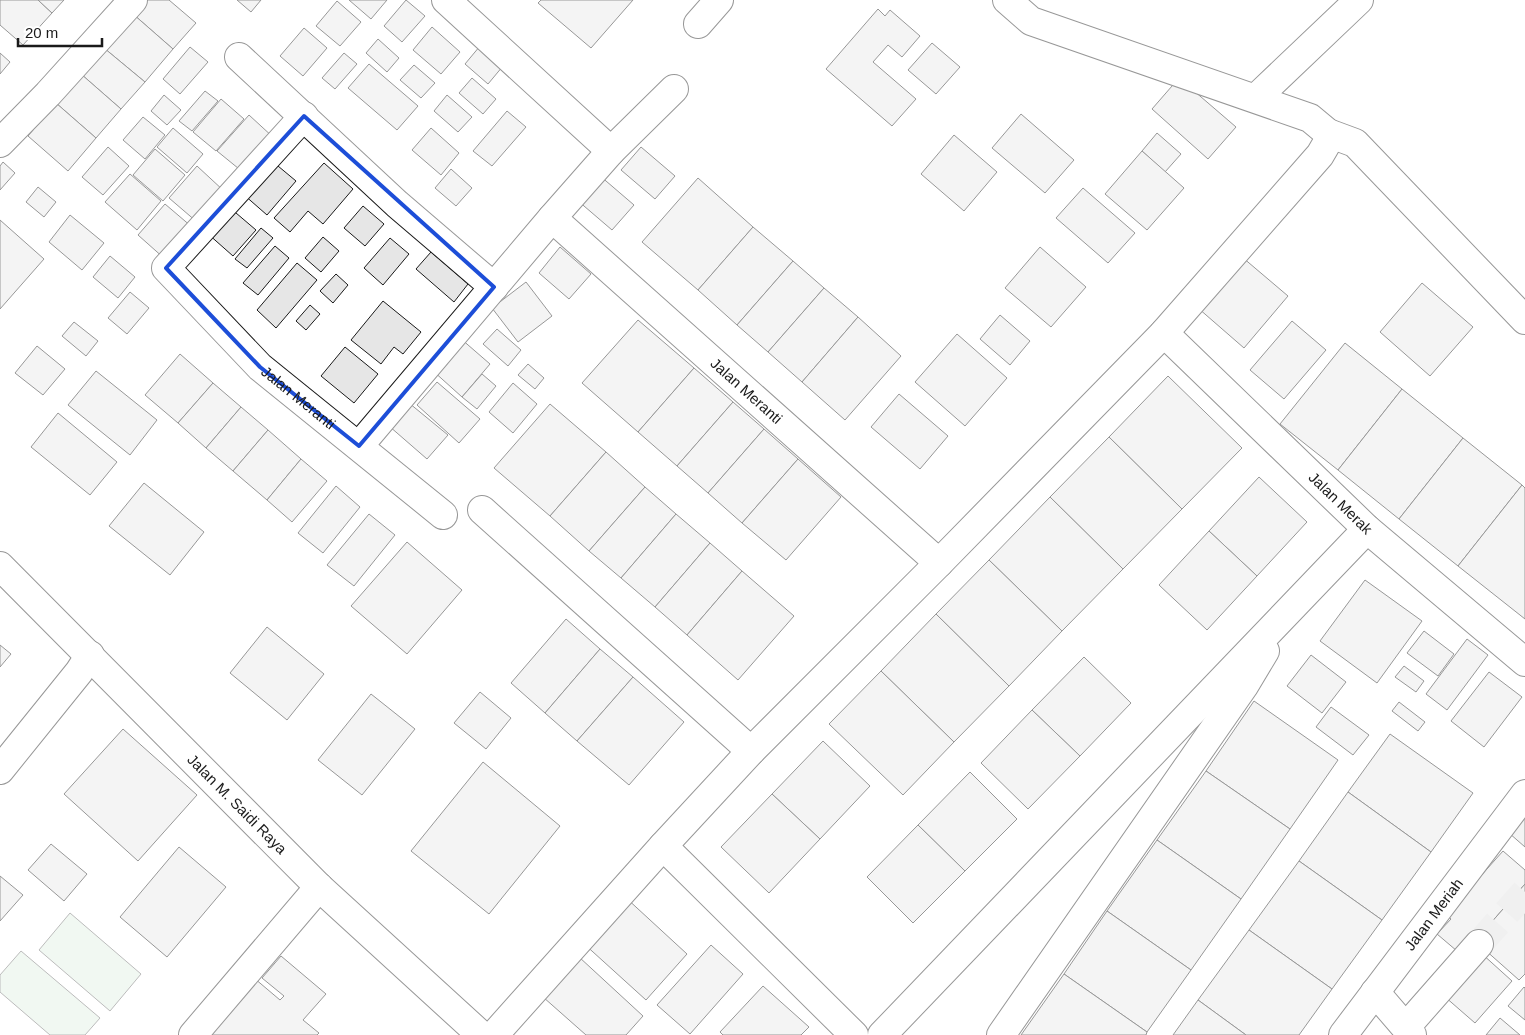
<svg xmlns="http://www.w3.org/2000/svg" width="1525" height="1035" viewBox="0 0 1525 1035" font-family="Arial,sans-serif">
<rect width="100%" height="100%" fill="#fff"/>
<g fill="#e0efe3" stroke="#6a6a6a">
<path d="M70 913 141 974 110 1011 39 950Z"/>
<path d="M21 951 100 1018 85 1035H50L0 992V975Z"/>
</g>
<g fill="#e6e6e6" stroke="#1a1a1a">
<path d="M0 0H38L52 13 23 45 0 25Z"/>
<path d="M38 0H64L52 13Z"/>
<path d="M145 0H169L196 23 173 49 133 14Z"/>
<path d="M237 0H261L251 12Z"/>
<path d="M349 0H387L371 19Z"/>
<path d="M406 0 425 16 402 42 384 26Z"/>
<path d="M541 0H633L591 48 538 3Z"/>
<path d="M337 1 361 22 340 46 316 26Z"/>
<path d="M878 9 885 16 890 10 920 36 902 57 888 45 873 62 916 99 892 126 826 69Z"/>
<path d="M133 14 173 49 145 82 104 48Z"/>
<path d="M432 27 460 52 441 74 413 50Z"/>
<path d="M304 28 327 48 303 76 280 56Z"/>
<path d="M378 39 399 58 387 72 366 53Z"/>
<path d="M932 43 960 67 936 94 908 70Z"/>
<path d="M480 46 503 66 488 84 465 64Z"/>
<path d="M190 47 208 62 180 94 163 79Z"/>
<path d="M104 48 145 82 121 109 81 74Z"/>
<path d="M0 53 10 62 0 74Z"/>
<path d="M344 53 357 64 335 89 322 78Z"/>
<path d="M369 64 418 106 397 130 348 88Z"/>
<path d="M414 65 435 83 421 98 400 80Z"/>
<path d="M81 74 121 109 96 138 56 103Z"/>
<path d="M472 78 496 99 483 114 459 93Z"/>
<path d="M1179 78 1236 127 1208 159 1152 109Z"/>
<path d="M205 91 218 101 192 131 179 121Z"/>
<path d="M164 95 181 110 167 125 151 111Z"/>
<path d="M447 95 472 117 458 132 434 111Z"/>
<path d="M221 99 244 119 216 151 193 132Z"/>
<path d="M56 103 96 138 68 171 28 136Z"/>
<path d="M507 111 526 127 492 166 473 151Z"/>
<path d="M1021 114 1074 160 1045 193 992 148Z"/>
<path d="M249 115 274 138 244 173 217 151Z"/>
<path d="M143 117 165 135 145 159 123 140Z"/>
<path d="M173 128 203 154 187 173 157 147Z"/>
<path d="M431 128 459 153 441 175 412 150Z"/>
<path d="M1157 133 1181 154 1165 172 1142 151Z"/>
<path d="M954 135 997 172 964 211 921 174Z"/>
<path d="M108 147 129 166 103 195 82 177Z"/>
<path d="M641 147 675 176 655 199 621 170Z"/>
<path d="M155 149 185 175 163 201 133 175Z"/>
<path d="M1142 151 1184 188 1147 230 1105 194Z"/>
<path d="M272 161 296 181 267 215 243 194Z"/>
<path d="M3 162 15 173 0 190V166Z"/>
<path d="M324 163 353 189 323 224 308 211 290 232 274 218Z"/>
<path d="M197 166 224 191 197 222 169 198Z"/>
<path d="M451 169 472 188 456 206 435 188Z"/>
<path d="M130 174 161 201 137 230 105 202Z"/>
<path d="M599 175 634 205 612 230 577 200Z"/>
<path d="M698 178 753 227 698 290 642 242Z"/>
<path d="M38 187 56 202 44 217 26 202Z"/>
<path d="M1083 188 1135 233 1108 263 1056 218Z"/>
<path d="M165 204 192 227 165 259 138 235Z"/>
<path d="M363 206 384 224 365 246 344 228Z"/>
<path d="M229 207 256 230 233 256 207 233Z"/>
<path d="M70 215 104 243 82 270 49 242Z"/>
<path d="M0 220 44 259 0 309Z"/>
<path d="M753 227 793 261 737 325 698 290Z"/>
<path d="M261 228 273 238 247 268 235 259Z"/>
<path d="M323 237 339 251 321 272 305 258Z"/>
<path d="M390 238 409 254 383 285 364 268Z"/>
<path d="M275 246 289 258 258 295 243 283Z"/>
<path d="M560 247 591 274 569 299 539 273Z"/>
<path d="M1040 247 1086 287 1051 327 1005 288Z"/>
<path d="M431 252 468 284 454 302 416 269Z"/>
<path d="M110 256 135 277 118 298 93 277Z"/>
<path d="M1242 257 1288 296 1244 348 1198 308Z"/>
<path d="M793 261 824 288 768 352 737 325Z"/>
<path d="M297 263 317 280 276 328 257 310Z"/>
<path d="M336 274 348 285 333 303 320 291Z"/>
<path d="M526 282 552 316 518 342 492 308Z"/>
<path d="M1422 283 1473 327 1430 376 1380 332Z"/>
<path d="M824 288 858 317 802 382 768 352Z"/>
<path d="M130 292 149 308 127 334 108 318Z"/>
<path d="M383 301 421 332 403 354 394 347 381 364 351 340Z"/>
<path d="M310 305 320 314 306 330 296 321Z"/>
<path d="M1000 315 1030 341 1010 365 980 339Z"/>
<path d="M858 317 901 356 845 420 802 382Z"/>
<path d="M638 320 694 368 638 432 582 383Z"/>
<path d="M1292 321 1326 350 1284 399 1250 370Z"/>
<path d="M74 322 98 341 86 356 62 336Z"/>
<path d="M497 329 521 350 508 366 483 344Z"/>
<path d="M957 334 1007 378 965 426 915 382Z"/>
<path d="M460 338 490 364 462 397 432 370Z"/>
<path d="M1345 343 1402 389 1338 470 1280 424Z"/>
<path d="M37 346 65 369 43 395 15 373Z"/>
<path d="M345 347 378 374 354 403 321 376Z"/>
<path d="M180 354 213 383 178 423 145 395Z"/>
<path d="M528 364 544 378 535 389 518 375Z"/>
<path d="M694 368 733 402 677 466 638 432Z"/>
<path d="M96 371 157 420 130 455 68 405Z"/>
<path d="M482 374 496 386 477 409 462 397Z"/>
<path d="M1168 376 1242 448 1182 509 1109 437Z"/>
<path d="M437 382 480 419 459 443 417 405Z"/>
<path d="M213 383 241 407 206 448 178 423Z"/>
<path d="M513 383 537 404 513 433 489 412Z"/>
<path d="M1402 389 1463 438 1399 519 1338 470Z"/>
<path d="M899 394 948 436 920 469 871 427Z"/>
<path d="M733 402 764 429 708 493 677 466Z"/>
<path d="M409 403 448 435 427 459 389 426Z"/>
<path d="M550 404 606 452 550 516 494 468Z"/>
<path d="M241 407 268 430 233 471 206 448Z"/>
<path d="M58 413 117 462 90 495 31 447Z"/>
<path d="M764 429 798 459 742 523 708 493Z"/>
<path d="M268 430 301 459 267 500 233 471Z"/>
<path d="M1109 437 1182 509 1123 569 1050 497Z"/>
<path d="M1463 438 1522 485 1458 566 1399 519Z"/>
<path d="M606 452 645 487 589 551 550 516Z"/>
<path d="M301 459 327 481 292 522 267 500Z"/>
<path d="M798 459 841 497 786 560 742 523Z"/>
<path d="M1259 477 1307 522 1257 576 1209 531Z"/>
<path d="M144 483 204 532 170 575 109 526Z"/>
<path d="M1522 485 1525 488V619L1458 566Z"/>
<path d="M336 486 360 507 323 553 298 533Z"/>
<path d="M645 487 676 514 621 578 589 551Z"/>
<path d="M1050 497 1123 569 1062 631 989 560Z"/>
<path d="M369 514 395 535 354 586 327 565Z"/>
<path d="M676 514 710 543 655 607 621 578Z"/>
<path d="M1209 531 1257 576 1207 630 1159 585Z"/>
<path d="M407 542 462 590 407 654 351 606Z"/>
<path d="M710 543 742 571 687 635 655 607Z"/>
<path d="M989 560 1062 631 1009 686 936 614Z"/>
<path d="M742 571 794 616 738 680 687 635Z"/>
<path d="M1365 580 1422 621 1377 683 1320 641Z"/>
<path d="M936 614 1009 686 954 742 881 671Z"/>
<path d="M566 619 600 649 545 713 511 683Z"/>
<path d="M267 627 324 674 287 720 230 673Z"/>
<path d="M1424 631 1454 654 1438 676 1407 653Z"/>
<path d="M1467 639 1488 655 1447 710 1426 694Z"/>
<path d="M0 645 11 654 0 667Z"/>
<path d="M600 649 633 677 577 741 545 713Z"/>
<path d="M1311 655 1346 682 1322 713 1287 686Z"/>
<path d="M1084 657 1131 703 1080 756 1032 710Z"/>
<path d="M1404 666 1424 681 1416 692 1395 677Z"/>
<path d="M881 671 954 742 903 795 829 724Z"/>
<path d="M1489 672 1522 697 1484 747 1451 721Z"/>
<path d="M633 677 684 722 629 785 577 741Z"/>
<path d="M480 692 511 718 486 749 454 723Z"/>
<path d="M371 694 415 729 362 795 318 760Z"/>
<path d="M1254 701 1338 760 1290 829 1206 771Z"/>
<path d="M1399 702 1425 722 1418 731 1392 711Z"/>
<path d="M1331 707 1369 735 1353 755 1316 727Z"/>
<path d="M1032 710 1080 756 1028 809 981 763Z"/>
<path d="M123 729 197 795 138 861 64 794Z"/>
<path d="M1390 734 1473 793 1431 852 1348 792Z"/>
<path d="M823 741 870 786 820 839 772 794Z"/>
<path d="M483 762 560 826 489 914 411 851Z"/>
<path d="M1206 771 1290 829 1241 899 1157 840Z"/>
<path d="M970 772 1017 819 965 871 918 825Z"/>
<path d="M1348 792 1431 852 1382 920 1299 861Z"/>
<path d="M772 794 820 839 769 893 721 847Z"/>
<path d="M1525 814V847L1509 833Z"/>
<path d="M918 825 965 871 913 923 867 877Z"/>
<path d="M1157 840 1241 899 1191 970 1107 911Z"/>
<path d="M51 844 87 874 64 901 28 870Z"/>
<path d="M179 847 226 887 167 957 120 917Z"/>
<path d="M1503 851 1525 870V884L1475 941 1457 951 1437 934 1451 919 1446 915Z"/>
<path d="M1299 861 1382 920 1332 989 1249 930Z"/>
<path d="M0 876 23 895 0 921Z"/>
<path d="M1525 884V974L1519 980 1475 941Z"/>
<path d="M624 896 687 954 646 1000 582 942Z"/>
<path d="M1107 911 1191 970 1147 1032 1064 974Z"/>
<path d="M1249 930 1332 989 1299 1035H1246L1198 1000Z"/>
<path d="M711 945 743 974 690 1034 657 1005Z"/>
<path d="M1481 953 1512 981 1475 1023 1444 996Z"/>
<path d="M281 956 326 994 303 1020 319 1033 317 1035H208L254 978 280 1000 284 996 262 978Z"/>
<path d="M579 957 643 1016 626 1035H586L543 997Z"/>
<path d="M1064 974 1147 1032 1146 1035H1021Z"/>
<path d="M763 986 809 1027 801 1035H723L720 1032Z"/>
<path d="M1524 987 1525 988V1020L1508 1006Z"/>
<path d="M1198 1000 1246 1035H1173Z"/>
<path d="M1500 1018 1520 1035H1486Z"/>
</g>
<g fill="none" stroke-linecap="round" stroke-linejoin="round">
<path stroke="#ddd" stroke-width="28" stroke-dasharray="28 14" stroke-linecap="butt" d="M1479 944 1525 892"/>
<g stroke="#1a1a1a" stroke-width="30">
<g id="minor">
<path d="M446 0 611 151"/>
<path d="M1007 0 1031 21 1310 118 1328 133 1355 143 1525 320"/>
<path d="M698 24 719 0"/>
<path d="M239 57 397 204 494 287"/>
<path d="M1256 98 1359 0"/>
<path id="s1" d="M304 116 166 268 260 367 443 515"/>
<path d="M0 143 48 94 133 0"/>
<path id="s2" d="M552 218 939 563"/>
<path id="s3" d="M1164 333 1367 529 1525 662"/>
<path d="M359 446 552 218 611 151 674 89"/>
<path d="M482 510 751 751"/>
<path id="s4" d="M0 566 319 887 481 1035"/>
<path d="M0 770 79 672 90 655"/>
<path d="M663 846 854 1035"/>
<path d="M1375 992 1412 1035"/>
<path d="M1406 1027 1479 944"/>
<path d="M193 1035 319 887"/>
<path d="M494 1035 663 846 751 751 939 563 1164 333 1320 155 1327 143 1328 133"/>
<path d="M882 1035 1367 529"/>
<path d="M1001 1035 1244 686 1265 651"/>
<path id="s5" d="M1343 1035 1525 794"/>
</g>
</g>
<use href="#minor" stroke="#fff" stroke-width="28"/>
</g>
<path d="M0 0H1525V1035H0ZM304 116 494 287 359 446 260 367 166 268Z" fill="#fff" fill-opacity=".55" fill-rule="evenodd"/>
<path fill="none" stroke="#1d4ed8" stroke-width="4" stroke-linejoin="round" d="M304 116 494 287 359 446 260 367 166 268Z"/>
<g text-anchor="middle" stroke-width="4" stroke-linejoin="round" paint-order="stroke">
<g font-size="15" fill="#1a1a1a" stroke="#fff">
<text dy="5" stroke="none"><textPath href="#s2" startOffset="260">Jalan Meranti</textPath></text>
<text dy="5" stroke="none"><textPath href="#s1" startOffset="391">Jalan Meranti</textPath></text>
<text dy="5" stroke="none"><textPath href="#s3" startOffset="245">Jalan Merak</textPath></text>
<text dy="5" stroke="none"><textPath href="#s4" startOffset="336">Jalan M. Saidi Raya</textPath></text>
<text dy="5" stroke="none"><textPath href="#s5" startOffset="151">Jalan Meriah</textPath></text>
</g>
</g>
<path d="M18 38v8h84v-8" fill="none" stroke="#1a1a1a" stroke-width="2.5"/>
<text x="25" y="38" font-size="15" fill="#1a1a1a" stroke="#ffffff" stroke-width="4" paint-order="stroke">20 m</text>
</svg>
